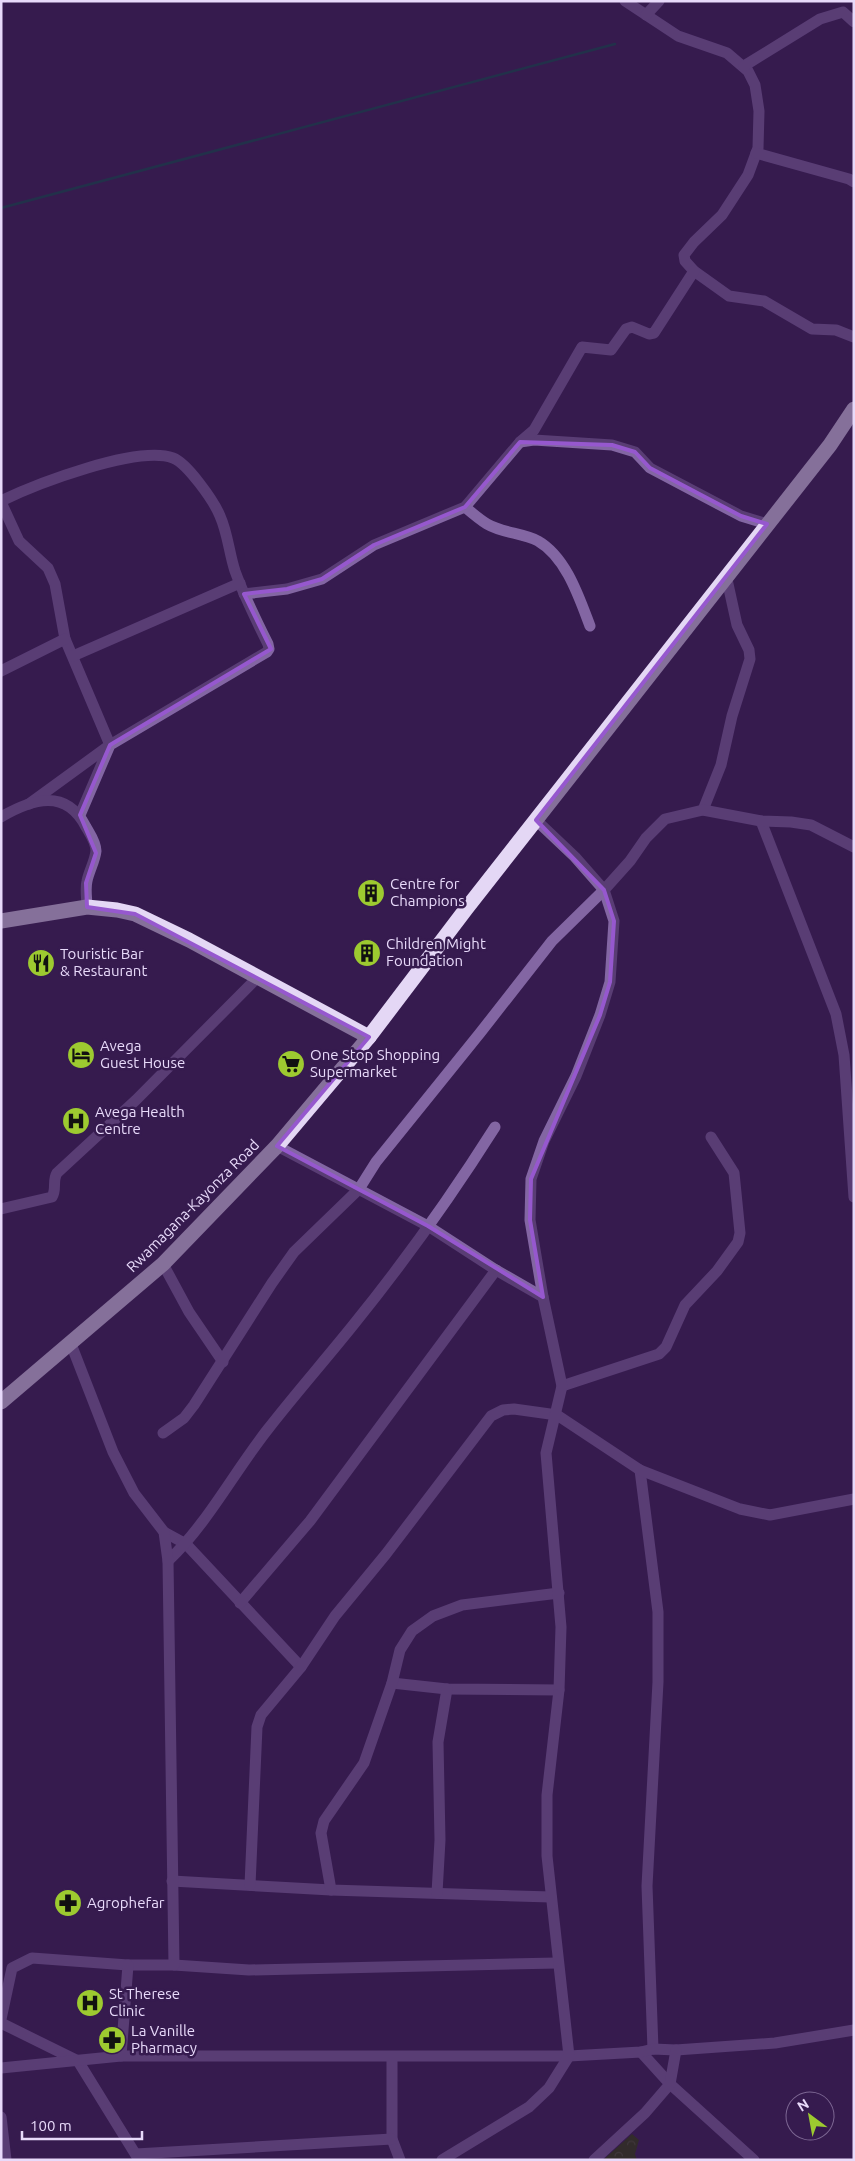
<svg xmlns="http://www.w3.org/2000/svg" width="855" height="2161" viewBox="0 0 855 2161" font-family="Ubuntu,sans-serif">
<defs>
<pattern id="forest-crowns" width="20" height="18" patternUnits="userSpaceOnUse" patternTransform="scale(1.25)"><rect width="20" height="18" fill="#2d3e00"/><path d="M2 6a3 3 0 1 1 6 0M12 15a3 3 0 1 1 6 0" fill="none" stroke="#4b5926"/></pattern>
</defs>
<rect width="100%" height="100%" fill="#361b4f"/>
<path fill="url(#forest-crowns)" d="M632 2134 639 2140 635 2154 637 2160H603Z"/>
<g fill="none" stroke-linecap="round" stroke-linejoin="round">
<path stroke="#0a4d46" stroke-width="2.5" d="M1 208 615 44"/>
<g stroke="#8366a3" stroke-width="11">
<path d="M625 1 678 36 727 53 748 71 755 85 759 111 758 148 748 175 722 215 694 242 684 255 685 261 694 271 729 296 764 301 812 329 836 330 854 337"/>
<path d="M646 15 659 1"/>
<path d="M744 66 820 19 843 12 854 22"/>
<path d="M756 153 849 179 854 182"/>
<path d="M520 442 534 440 612 445 635 452 650 468 741 516 767 524"/>
<path d="M1 501C36 484 137 445 173 458 187 463 214 501 220 516 228 534 229 553 235 571 244 596 256 620 268 644L269 649 267 652 110 745 80 815"/>
<path d="M1 502 19 541 48 568 55 584 65 639 110 745 29 804"/>
<path d="M465 507C472 513 479 519 487 524 502 533 523 533 538 541 566 557 579 597 590 626"/>
<path d="M244 594 287 589 322 579 374 545 465 507 520 442 534 430 582 347 611 350 626 329 632 327 649 334 654 333 694 271"/>
<path d="M73 656 240 583"/>
<path d="M1 671 65 639"/>
<path d="M703 810 721 765 732 716 750 659 749 650 737 625 726 575"/>
<path d="M1 817C32 799 66 788 86 827 90 834 96 842 96 851 95 861 89 871 87 881 85 889 87 899 87 907"/>
<path d="M761 821 836 1014 844 1055 854 1197"/>
<path d="M277 1146 428 1226 496 1270 543 1297"/>
<path d="M1 1209 52 1197C57 1189 52 1181 57 1173L136 1100 258 977"/>
<path d="M163 1264 189 1312 223 1362"/>
<path d="M562 1386 659 1354 666 1347 685 1305 717 1271 738 1242 740 1233 734 1173 711 1137"/>
<path d="M163 1433 184 1418 194 1405 272 1283 294 1252 359 1189 376 1162 480 1033 552 941 604 890 630 861 646 838 665 819 703 810 761 821 791 822 811 825 854 847"/>
<path d="M640 1470 658 1612V1682L647 1886 653 2049"/>
<path d="M164 1532 186 1544 301 1667"/>
<path d="M168 1561C208 1523 234 1472 268 1429 296 1393 326 1359 354 1324 405 1261 452 1195 495 1127"/>
<path d="M240 1603 310 1521 496 1270"/>
<path d="M392 1683 447 1689 559 1690"/>
<path d="M172 1881 331 1890 551 1897"/>
<path d="M250 1885 257 1727 261 1715 301 1667 335 1616 386 1554 491 1416 503 1410 514 1409 557 1415 640 1470 740 1509 770 1515 854 1499"/>
<path d="M331 1890 321 1833 324 1821 364 1763 392 1683 400 1650 412 1631 433 1616 462 1605 559 1593"/>
<path d="M437 1893 440 1840 438 1742 447 1689"/>
<path d="M174 1965 249 1970 557 1963"/>
<path d="M1 2019 12 1968 32 1958 128 1965H174L168 1561 164 1532 134 1493 113 1452 71 1344"/>
<path d="M1 2023 78 2061 139 2160"/>
<path d="M641 2052 670 2084 754 2160"/>
<path d="M121 2056 128 1965"/>
<path d="M392 2057V2139L400 2160"/>
<path d="M1 2068 121 2056H569L641 2052 653 2049 676 2050 775 2043 854 2030"/>
<path d="M1 2117 6 2160"/>
<path d="M136 2154 392 2139"/>
<path d="M442 2160 529 2107 549 2088 569 2056 547 1856V1795L559 1690 561 1627 546 1453 562 1386 543 1297 530 1220 531 1179 544 1141 576 1076 600 1015 610 982 614 921 604 890 575 857 536 820"/>
<path d="M594 2160 645 2113 670 2084 676 2050"/>
</g>
<g stroke="#e4d7f5" stroke-width="15">
<path d="M1 921 87 907 117 910 135 914 189 940 369 1037"/>
<path d="M1 1402 163 1264 277 1146 369 1037 466 909 830 445 854 409"/>
</g>
</g>
<path d="M0 0H855V2161H0ZM520 442 612 445 635 452 650 468 741 516 767 524 536 820 604 890 614 921 610 982 600 1015 531 1179 530 1220 543 1297 428 1226 277 1146 369 1037 135 914 87 907 86 883 96 853 80 815 110 745 271 649 244 594 287 589 322 579 374 545 465 507Z" fill="#361b4f" fill-opacity=".55" fill-rule="evenodd"/>
<path fill="none" stroke="#9658ce" stroke-width="4" stroke-linejoin="round" d="M520 442 612 445 635 452 650 468 741 516 767 524 536 820 604 890 614 921 610 982 600 1015 531 1179 530 1220 543 1297 428 1226 277 1146 369 1037 135 914 87 907 86 883 96 853 80 815 110 745 271 649 244 594 287 589 322 579 374 545 465 507Z"/>
<defs>
<g id="building-disc" transform="scale(1.4375)"><circle r="9.5" fill="#9dca30" stroke="#361b4f"/><path d="M-4-6H4V6H1V3H-1V6H-4ZM-2.5-4.3h1.7v1.8h-1.7ZM.8-4.3h1.7v1.8H.8ZM-2.5-1h1.7V.8h-1.7ZM.8-1h1.7V.8H.8Z" fill="#111"/></g>
<g id="restaurant-disc" transform="scale(1.4375)"><circle r="9.5" fill="#9dca30" stroke="#361b4f"/><path d="M-5-6h1v4h1v-4h1v4h1v-4h1v5L-1.5 .5V6h-2V.5L-5-1ZM5-6V6H3V1.5H1.5Q1.5-4 5-6Z" fill="#111"/></g>
<g id="hotel-disc" transform="scale(1.4375)"><circle r="9.5" fill="#9dca30" stroke="#361b4f"/><path d="M-6-4.5h1.5V1H6V5H4.5V3h-9V5H-6ZM-4 0a1.8 1.8 0 1 1 3.6 0ZM.5 0V-2.5h3Q6-2.5 6 0Z" fill="#111"/></g>
<g id="supermarket-disc" transform="scale(1.4375)"><circle r="9.5" fill="#9dca30" stroke="#361b4f"/><path d="M-6-5.5h2.5l.6 2H6L4.5 2H-2.5L-4.4-4H-6ZM-1.5 3.2a1.3 1.3 0 1 0 .1 0ZM3 3.2a1.3 1.3 0 1 0 .1 0Z" fill="#111"/></g>
<g id="hospital-disc" transform="scale(1.4375)"><circle r="9.5" fill="#9dca30" stroke="#361b4f"/><path d="M-5-5h3v3.5h4V-5h3V5h-3V1.5h-4V5h-3Z" fill="#111"/></g>
<g id="pharmacy-disc" transform="scale(1.4375)"><circle r="9.5" fill="#9dca30" stroke="#361b4f"/><path d="M-2-6h4v4h4v4h-4v4h-4v-4h-4v-4h4Z" fill="#111"/></g>
</defs>
<g fill-rule="evenodd">
<use href="#building-disc" x="371" y="893"/>
<use href="#building-disc" x="367" y="953"/>
<use href="#restaurant-disc" x="41" y="963"/>
<use href="#hotel-disc" x="81" y="1055"/>
<use href="#supermarket-disc" x="291" y="1064"/>
<use href="#hospital-disc" x="76" y="1121"/>
<use href="#pharmacy-disc" x="68" y="1903"/>
<use href="#hospital-disc" x="90" y="2003"/>
<use href="#pharmacy-disc" x="112" y="2040"/>
</g>
<g text-anchor="middle" stroke-width="5" stroke-linejoin="round" paint-order="stroke">
<g font-size="15" fill="#e8dafa" stroke="#361b4f" text-anchor="start">
<text x="390" y="889">Centre for<tspan x="390" dy="17">Champions</tspan></text>
<text x="386" y="949">Children Might<tspan x="386" dy="17">Foundation</tspan></text>
<text x="60" y="959">Touristic Bar<tspan x="60" dy="17">&amp; Restaurant</tspan></text>
<text x="100" y="1051">Avega<tspan x="100" dy="17">Guest House</tspan></text>
<text x="310" y="1060">One Stop Shopping<tspan x="310" dy="17">Supermarket</tspan></text>
<text x="95" y="1117">Avega Health<tspan x="95" dy="17">Centre</tspan></text>
<text x="87" y="1908">Agrophefar</text>
<text x="109" y="1999">St Therese<tspan x="109" dy="17">Clinic</tspan></text>
<text x="131" y="2036">La Vanille<tspan x="131" dy="17">Pharmacy</tspan></text>
</g>
<g font-size="15" fill="#e8dafa" stroke="#361b4f">
<text transform="translate(193 1206) rotate(-45)" y="5">Rwamagana-Kayonza Road</text>
</g>
</g>
<rect width="855" height="2161" fill="none" stroke="#e8dafa" stroke-width="5"/>
<g transform="translate(810 2116) rotate(328)"><circle r="24" fill="#361b4f" stroke="#7d6793"/>
<path d="M0-4L9 19L0 12L-9 19Z" fill="#9dca30"/>
<text y="-8" font-size="14" font-weight="bold" text-anchor="middle" fill="#e8dafa">N</text>
</g>
<path d="M22 2131v8h120v-8" fill="none" stroke="#e8dafa" stroke-width="2.5"/>
<text x="30" y="2131" font-size="15" fill="#e8dafa" stroke="#361b4f" stroke-width="4" paint-order="stroke">100 m</text>
</svg>
